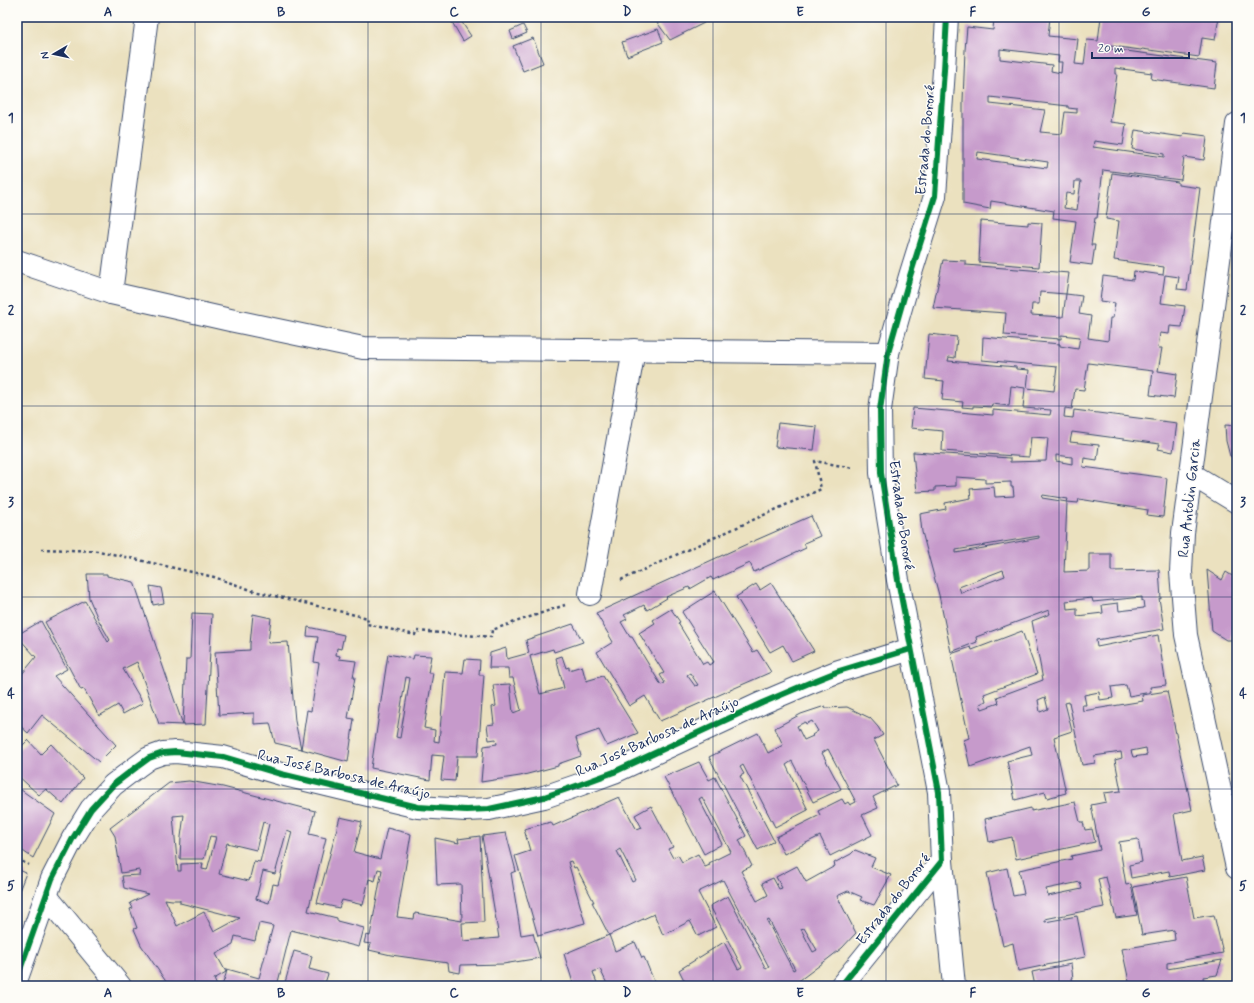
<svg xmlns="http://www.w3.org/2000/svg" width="1254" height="1003" viewBox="0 0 1254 1003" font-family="Mynerve,sans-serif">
<rect width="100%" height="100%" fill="#fdfcf7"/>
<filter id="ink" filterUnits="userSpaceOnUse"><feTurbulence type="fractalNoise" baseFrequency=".025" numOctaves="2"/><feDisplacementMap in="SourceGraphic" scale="8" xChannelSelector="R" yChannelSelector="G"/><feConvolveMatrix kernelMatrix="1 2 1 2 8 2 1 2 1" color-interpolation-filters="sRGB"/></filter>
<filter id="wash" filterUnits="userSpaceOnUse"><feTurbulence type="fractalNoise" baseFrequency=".012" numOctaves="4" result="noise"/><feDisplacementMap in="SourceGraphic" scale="16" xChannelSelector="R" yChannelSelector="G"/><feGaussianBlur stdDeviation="0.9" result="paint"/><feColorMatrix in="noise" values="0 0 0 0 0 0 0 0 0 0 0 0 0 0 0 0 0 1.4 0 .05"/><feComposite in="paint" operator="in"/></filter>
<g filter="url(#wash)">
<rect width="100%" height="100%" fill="#ebe1bf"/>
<g id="blocks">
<g fill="#c69acb" fill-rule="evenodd">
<path d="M653 17H699L704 23 670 40Z"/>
<path d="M994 17H1050L1048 36 1078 39 1075 64 1084 65 1087 40 1098 41 1101 17H1219L1215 40 1202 38 1199 57 1142 49 1141 50 1111 46V49L1217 63V64L1214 88 1151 79 1152 73 1115 68V74H1117L1110 122 1126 124 1123 145 1094 141 1093 147 1164 157V154L1132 149 1135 130 1183 137 1184 133 1207 136V138L1204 160 1184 157 1181 180 1103 170 1097 218H1095L1091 245H1095L1092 265 1070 262 1076 221 1053 218 1054 211 991 201 990 209 963 204V101L965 50 967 27 993 30ZM1000 49 1059 56 1058 62H1062L1061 73 1051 71 1052 65 1000 59ZM990 97 1068 106V108L1077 109V113L1065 112 1062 134 1040 132 1045 110 990 104ZM978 152 1048 162 1047 168 977 159ZM1075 181H1081L1077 210 1064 208 1066 193 1074 194Z"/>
<path d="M459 18 471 36 463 41 452 22Z"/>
<path d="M523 25 527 33 513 39 510 31Z"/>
<path d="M658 29 663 42 627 56 622 42Z"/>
<path d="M533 38 543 63 523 71 513 46Z"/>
<path d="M1112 173 1178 182V185L1200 188 1187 290 1177 289 1179 277 1165 275 1161 303 1185 306 1182 327 1170 326 1169 334 1160 333 1158 348H1162L1158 371 1177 374 1174 398 1150 395 1153 371 1088 363 1084 390 1075 389 1072 409 1065 408 1064 417 1073 418 1074 410 1177 423 1173 452 1158 449 1160 444 1072 432 1070 442 1099 445 1097 460 1084 458 1083 467 1167 478 1163 517 1147 515 1148 510 1079 499 1078 503 1067 502 1068 499 1043 495 1042 498 1067 502 1064 572 1089 571V554H1111V571L1159 570 1161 599 1159 598 1164 629 1096 640 1097 647 1158 635 1166 685 1150 687 1151 692 1129 696 1126 685 1111 687 1113 698 1100 700 1099 692 1084 695 1086 705H1082L1083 711 1143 701 1142 695 1167 691 1192 810 1174 814 1182 861 1202 857 1205 870 1170 877 1169 871 1131 878 1129 865 1142 862 1138 839 1119 842 1126 885 1131 884 1137 915 1116 918 1106 877 1098 879 1104 907 1045 919V922L1077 916 1085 957 1018 971 1013 943 1003 946 987 873 1007 868 1013 896 1024 894 1019 870 1072 859 1071 856 1100 850 1091 805 1106 802 1104 793 1121 791 1115 760 1122 758 1121 752 1094 756 1095 763 1082 765 1069 702 1065 703 1072 731 1054 737 1066 793 1047 798 1045 792 1015 800 1007 761 1032 755 1030 746 970 767 964 740 969 738 951 654 971 647 972 650 1022 631 1037 674 984 694 986 701 980 704 982 709 999 703 997 697 1043 680 1032 621 1050 614 1049 611V610L976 637 977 642 951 652 939 595 922 532 920 514 946 509 945 503 971 498 970 489 994 487 995 497 1014 496 1013 487H1011V482L985 483V479L956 477V486L935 487V491L917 492 913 452 1010 458V462L1046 461 1048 438 1031 437 1029 457 942 451 943 431 911 428 913 408 993 415V410L1050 415 1051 410 1023 408 1025 388 1011 386 1009 406 992 404 991 407 973 406V408L962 407 963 402 942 400 944 381 925 379 929 334 957 337 955 358 949 357 948 361 1016 367V369L1029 370 1027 388 1054 391 1057 367 982 360 983 337 1060 344V346L1078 349 1080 337 1061 335V339L1004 335 1006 313 933 308 943 260 966 261V265L1069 273 1066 294 1040 292 1039 304H1032L1031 315 1063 317 1066 294 1082 296 1079 314 1091 316 1088 338 1108 341 1110 318H1113L1115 303 1100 301 1103 276 1133 280 1134 271 1163 275 1164 267 1114 260 1119 221 1106 219ZM1056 455 1072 457V464L1056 461ZM1039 536V538L956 553V550ZM1003 570 1005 576 961 593 959 587ZM1142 597V601L1143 600 1144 608 1119 611 1118 603 1102 605 1103 613 1077 616V608L1067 609 1066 601 1092 598 1093 602ZM1045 697 1048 709 1040 712 1038 700ZM1146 748 1147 755 1133 757 1131 751ZM1080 882 1082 889 1048 896 1046 889Z"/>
<path d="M981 221 1028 225V222L1042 223 1039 267 979 262Z"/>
<path d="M778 423 817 427 814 450 775 447Z"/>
<path d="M1225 425 1237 426V457L1230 456 1226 441Z"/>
<path d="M811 516 820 536 804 543 806 548 754 572 750 563 713 580 711 577 690 589 689 587 666 597 667 598 647 610 644 605 624 615 627 619 621 622 630 637H632L661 685 665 683 660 675 664 673 639 633 655 623 653 620 671 609 680 622 678 623 703 664 707 662 709 665 714 662 682 612 715 591 753 652 757 650 771 672 660 721 645 696 629 706 597 652 613 642 596 613 747 544ZM690 673 698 685 695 686 687 675Z"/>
<path d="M1207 570 1222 580 1226 572 1237 579V630L1232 627V640H1226L1212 631Z"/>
<path d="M87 574H107V576L134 582 183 725 159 724 137 662 123 669 143 703 123 714 118 705 99 716 84 689 81 690 45 622 85 601 108 642 110 640 98 619 89 598Z"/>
<path d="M771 583 814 651 792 661 783 645 770 652 736 597 756 584 760 590Z"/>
<path d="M150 586 161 588 164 603 153 605Z"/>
<path d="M192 613 212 614 206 724 183 725 186 659H190Z"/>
<path d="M253 614 271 618 268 643 288 642 295 721 301 749 275 743 270 723 254 724V713L219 715 215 652 250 650V644Z"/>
<path d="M41 621 67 669 54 676 116 745 99 762 42 715 28 733 17 723V678L18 679 36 657 17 636V635Z"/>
<path d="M573 624 583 642 554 652 553 649 530 656 540 694 564 688 556 658 562 656 566 668 569 667V670L582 666 586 681 603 676 638 733 607 746 599 730 576 738 581 756 558 764V766L520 776 481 782 484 746 497 744 496 739 489 740 487 725 494 724 492 707 496 706 493 685 510 684 513 713 521 710 513 678H509L508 668H489L490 653 506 648 507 659 529 653 526 640Z"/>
<path d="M308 627 344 635 341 649 337 648 336 655 340 656 339 659 356 661 353 677H355L348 718 354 719 348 762 301 749 307 710 311 711 319 663 314 662 318 637 307 636Z"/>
<path d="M388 654 413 659 414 655 431 656 428 673H433L424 728 435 730 434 741 439 742 445 672 463 673 465 659 480 660 479 675H484L478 756H457L455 781 441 780 444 756 432 755 430 780 371 768ZM406 677 410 678 400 738 396 737Z"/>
<path d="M825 706 826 708 847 707 870 718 878 727 883 735 874 740 897 785 873 797 878 808 862 815 872 835 830 856 820 836 784 854 776 837 820 815 818 811 842 799 845 804 848 802 850 805 856 802 828 749 822 753 841 789 813 802 792 761 786 765 808 810 775 827 743 765 740 767 744 774 740 776 774 841 758 850 709 757 758 733 768 753 783 745 775 728 801 714ZM812 721 818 731 812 735 813 736 804 740 797 726 805 722 806 724Z"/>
<path d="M28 740 41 754 51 744 83 778 63 804 46 789 39 795 17 775V751Z"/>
<path d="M699 762 709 780 715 777 746 836 739 840 752 866 741 871 757 901 768 895 762 883 773 878 779 889 782 888 776 877 797 866 806 882 835 866 834 863 851 854 855 850 875 858 871 867 891 875 874 905 860 900 862 897 848 891 837 896 856 933 842 948 820 965 792 986H691V985L687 986 679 970 724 942 738 969 742 967 710 906 728 896 766 969 769 967 723 880 698 892 716 927 698 936 690 921 663 935 654 914 609 935 592 902H594L576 867 574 868 571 861 568 862 585 923 538 936 515 856 530 851 524 829 551 822 553 826 619 797 637 830 642 828 635 815 651 806 673 847 668 849 673 858 678 855 682 862 698 854 705 867 710 865 709 863 731 852 702 797 699 799 722 844 704 854 664 777ZM620 849 636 880 632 882 617 851ZM769 920 795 969 793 970 767 921ZM804 928 817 950 813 952 801 929Z"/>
<path d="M189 781 223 787 315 811 309 834 326 838 308 911 337 918V921L364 928 359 947 291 930 277 986H222L226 974 227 969 259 978 273 926 259 923 255 941 235 936 233 945 216 954 226 972 214 979 217 986H169L141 945 134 929 137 928 130 909 133 908 130 903 148 894 124 888 122 876 140 875 139 870 121 873 115 836 110 828 169 783ZM184 815 181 837 180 859H204L210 836 216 837 207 870 202 869 203 863 181 864V871H178L173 816ZM263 822 269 824 260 862 254 861 249 881 219 874 227 843 256 850ZM287 830 292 832 278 885 273 884 269 903 256 899 263 871 275 874ZM165 899 172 900H180V903L240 918 214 932 204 912 177 926Z"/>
<path d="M17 787 55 814 33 858 17 847Z"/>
<path d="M1075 802 1080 822H1083L1085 830 1092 829 1095 842 1016 859 1012 837 989 842 985 819 1031 808V811Z"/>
<path d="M340 817 362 822 354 852 380 859 387 828 411 834 397 917 414 919 415 913 462 921 461 884 437 885 435 838 459 843 458 839 480 836 484 922 462 923 463 941 499 938 482 836 506 833 516 871 511 873 521 935 533 933 540 958 503 964 461 965 460 973 449 971 448 963 391 955 369 950 371 944 364 943 366 935 370 936 382 870 378 869 375 881 369 879 363 905 342 900 339 908 317 903Z"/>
<path d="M17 869 26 873 17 896Z"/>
<path d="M1186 877 1194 918 1214 915 1223 953 1167 963V969L1222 960 1217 975 1203 977 1204 986H1130L1122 949 1175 940 1174 930 1142 935 1133 887Z"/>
<path d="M609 935 615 951 635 942 642 958 644 957 656 986H608L600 969 593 972 598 986H574L564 954Z"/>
<path d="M294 951 312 956 309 969 328 974 324 986H284Z"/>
<path d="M1071 964 1073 978H1072L1073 986H1035L1032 972Z"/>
<path d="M448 982H476V984L493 983V986H448Z"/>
</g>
</g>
</g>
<g filter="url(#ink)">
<use href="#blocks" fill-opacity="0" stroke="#3a4a6d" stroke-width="1"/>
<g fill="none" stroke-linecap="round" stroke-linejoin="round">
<g stroke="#3a4a6d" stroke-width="24">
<g id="minor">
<path d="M1237 124 1183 533 1181 572 1186 635 1237 868"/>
<path d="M17 261 111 293 230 320 363 348 888 353"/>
<path d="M111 293 147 17"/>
<path d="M1191 474 1237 502"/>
<path d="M590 594 634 350"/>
<path d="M942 861 954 986"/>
<path d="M47 897 120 986"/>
<path d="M17 978 52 879 73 838 91 809 113 785 138 766 149 758 163 753 176 752 223 757 281 774 418 807 466 810 489 809 544 797 576 786 614 772 762 703 809 683 839 671 911 649"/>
<path d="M841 986 942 861 939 792 898 580 881 473 880 410 888 353 910 276 935 196 944 70 947 17"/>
</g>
</g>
<g stroke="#3a4a6d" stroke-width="2.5" stroke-dasharray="3 3" stroke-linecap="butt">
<path d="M41 549 99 551 214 577 254 591 368 618 367 624 415 635 416 631 491 637 492 630 565 605"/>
<path d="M621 580 821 489 815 461 853 468"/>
<path d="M17 859 29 865"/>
</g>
<use href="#minor" stroke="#fff" stroke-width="22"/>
<g stroke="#fdfcf7" stroke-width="8">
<g id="cycleway">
<path d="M17 978 52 879 73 838 91 809 113 785 138 766 149 758 163 753 176 752 223 757 281 774 418 807 466 810 489 809 544 797 576 786 614 772 762 703 809 683 839 671 911 649"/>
<path d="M841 986 942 861 939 792 898 580 881 473 880 410 888 353 910 276 935 196 944 70 947 17"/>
</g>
</g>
<use href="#cycleway" stroke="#00873e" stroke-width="6"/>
</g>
</g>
<path fill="none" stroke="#1b2f5e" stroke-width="1" stroke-opacity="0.55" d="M195 17V986M368 17V986M541 17V986M713 17V986M886 17V986M1059 17V986M17 214H1237M17 406H1237M17 597H1237M17 789H1237"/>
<g text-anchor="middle" stroke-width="3" stroke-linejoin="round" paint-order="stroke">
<g font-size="15" fill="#1b2f5e" stroke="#fdfcf7">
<text transform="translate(925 140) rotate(-85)" y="5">Estrada do Bororé</text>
<text transform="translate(1189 498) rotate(-84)" y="5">Rua Antolin Garcia</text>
<text transform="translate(902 515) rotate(82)" y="5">Estrada do Bororé</text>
<text transform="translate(657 736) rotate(-24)" y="5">Rua José Barbosa de Araújo</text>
<text transform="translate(344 774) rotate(13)" y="5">Rua José Barbosa de Araújo</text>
<text transform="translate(893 899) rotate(-52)" y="5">Estrada do Bororé</text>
</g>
</g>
<rect width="1254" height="1003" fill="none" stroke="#fdfcf7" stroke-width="44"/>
<g transform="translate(54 54) rotate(261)" stroke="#fdfcf7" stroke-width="3" paint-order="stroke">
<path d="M0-3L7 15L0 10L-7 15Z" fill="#1b2f5e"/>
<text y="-6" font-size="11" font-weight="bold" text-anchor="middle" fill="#1b2f5e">N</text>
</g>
<path d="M1092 52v6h97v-6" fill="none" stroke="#1b2f5e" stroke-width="2"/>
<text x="1098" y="52" font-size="12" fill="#1b2f5e" stroke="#fdfcf7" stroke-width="3" paint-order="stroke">20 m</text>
<rect x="22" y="22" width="1210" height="959" fill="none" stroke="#1b2f5e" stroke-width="1.5"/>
<g font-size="13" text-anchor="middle" font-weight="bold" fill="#1b2f5e">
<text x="108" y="16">A</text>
<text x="281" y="16">B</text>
<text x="454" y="16">C</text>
<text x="627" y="16">D</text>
<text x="800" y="16">E</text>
<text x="973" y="16">F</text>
<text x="1146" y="16">G</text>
<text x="11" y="122">1</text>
<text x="1243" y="122">1</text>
<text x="11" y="314">2</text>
<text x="1243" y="314">2</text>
<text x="11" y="506">3</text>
<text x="1243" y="506">3</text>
<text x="11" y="698">4</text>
<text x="1243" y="698">4</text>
<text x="11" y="890">5</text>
<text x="1243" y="890">5</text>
<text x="108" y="997">A</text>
<text x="281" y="997">B</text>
<text x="454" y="997">C</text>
<text x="627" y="997">D</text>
<text x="800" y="997">E</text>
<text x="973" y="997">F</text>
<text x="1146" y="997">G</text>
</g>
</svg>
